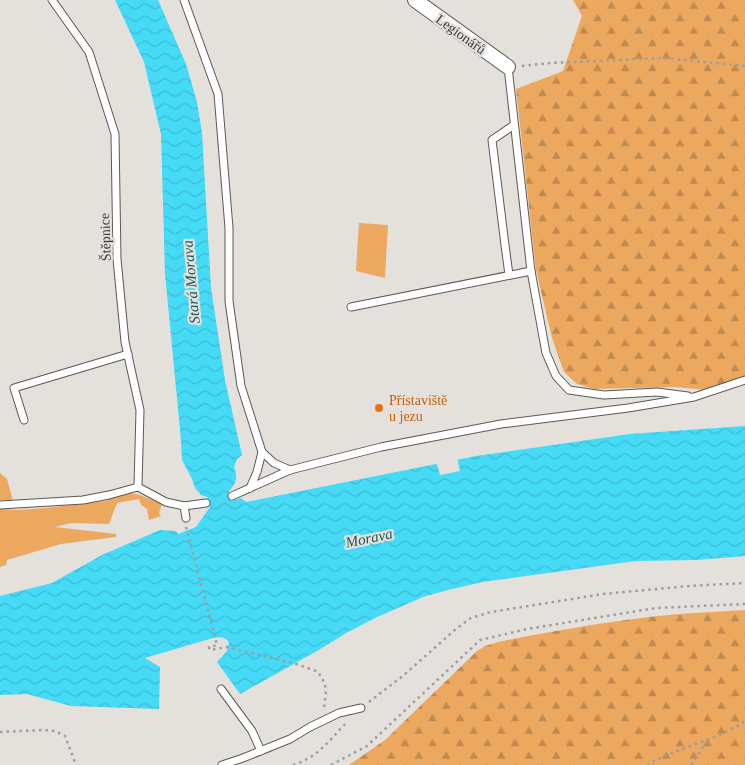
<svg xmlns="http://www.w3.org/2000/svg" width="745" height="765" viewBox="0 0 745 765" font-family="'Times New Roman',serif">
<defs>
<pattern id="forest-firs" width="22" height="20" patternUnits="userSpaceOnUse" patternTransform="scale(1.25)"><rect width="22" height="20" fill="#eca85f"/><path d="M5 1l3.5 6h-7zM16 11l3.5 6h-7z" fill="#c08a4f"/></pattern>
<pattern id="water-waves" width="16" height="10" patternUnits="userSpaceOnUse" patternTransform="scale(1.25)"><rect width="16" height="10" fill="#45daf6"/><path d="M0 5q4-4 8 0t8 0" fill="none" stroke="#3dbcd4"/></pattern>
</defs>
<rect width="100%" height="100%" fill="#e4e1dd"/>
<g fill="#eca85f">
<path d="M359 223 388 225 385 278 356 271Z"/>
<path d="M0 473 7 479 13 501 0 500Z"/>
<path d="M130 493 140 495 162 504 159 513 161 516 149 520 147 509 141 505 139 499 117 503 109 524 71 523 55 527 116 534V537L61 544 7 560 6 565 0 567V509L17 510 45 508 105 501 121 494Z"/>
</g>
<g fill="url(#forest-firs)">
<path d="M573 0H745V376L706 390 674 387 594 389 577 384 564 372 552 338 536 270 516 89 563 71 582 16Z"/>
<path d="M745 610V765H349L385 740 477 651 485 646 498 642C548 632 598 623 649 617 681 613 713 612 745 610Z"/>
</g>
<path fill="url(#water-waves)" d="M115 0H158L186 64 197 102 202 133 211 288 225 380 242 455 237 459 234 467C238 478 237 482 229 491L231 501 241 498 246 502 476 456 630 434 745 426V556L697 560 636 561 482 582 444 591 423 597 377 617 348 632 317 651 240 694 217 662 227 651 229 642C224 636 220 637 213 638L145 658 160 667 159 709 71 706 27 694 0 695V596L52 583 102 555 160 530 176 531 178 534 196 527 210 507 207 497 201 495 195 488 192 479 182 460 181 440 165 274 161 134 144 62Z"/>
<path fill="#e4e1dd" d="M457 457 460 471 440 475 436 461Z"/>
<g fill="none" stroke-linecap="round" stroke-linejoin="round">
<g stroke="#5b5855" stroke-width="9">
<g id="service">
<path d="M52 0 89 52 115 134 117 259 125 342 140 410 138 487"/>
<path d="M184 0 218 94 229 228V301L241 386 262 452 274 463 290 470"/>
<path d="M531 271 546 353 556 376 569 390 604 395 657 392 688 396"/>
<path d="M509 275 505 245 492 140 514 125"/>
<path d="M351 307 531 271 508 67"/>
<path d="M24 420 14 388 128 354"/>
<path d="M250 488 257 472 262 452"/>
<path d="M232 496 290 470 381 447 501 424 628 408 694 397 745 380"/>
<path d="M0 505 83 500 109 495 138 487 166 502 184 506 186 518"/>
<path d="M184 506 206 503"/>
<path d="M221 689 252 731 261 751"/>
<path d="M222 765 243 758 290 739 310 727 339 713 361 708"/>
</g>
</g>
<g stroke="#5b5855" stroke-width="16">
<path id="minor" d="M415 0 508 67"/>
</g>
<g stroke="#9f9d9a" stroke-width="2.5" stroke-dasharray="2.5 4" stroke-linecap="butt">
<path d="M522 66 550 63 663 58 745 66"/>
<path d="M186 527 217 645 209 647 210 650 227 647 296 664 316 671 321 676 325 685 326 691 324 709"/>
<path d="M369 702 404 675 457 628 471 618 491 612 603 594 689 586 745 583"/>
<path d="M0 732 44 730 55 731 65 736 76 765"/>
<path d="M293 765C318 757 328 742 345 724"/>
<path d="M331 765 367 746 480 640 527 629 656 608 745 604"/>
<path d="M647 765C678 747 715 741 745 721"/>
<path d="M691 765 707 741"/>
</g>
<use href="#service" stroke="#fff" stroke-width="7"/>
<use href="#minor" stroke="#fff" stroke-width="14"/>
</g>
<circle fill="#e8710a" stroke="#e4e1dd" stroke-width="2" cx="379" cy="408" r="5"/>
<g text-anchor="middle" stroke-width="4.5" stroke-linejoin="round" paint-order="stroke">
<g font-size="14" fill="#3c3a39" stroke="#e4e1dd">
<text transform="translate(461 34) rotate(36)" y="5">Legionářů</text>
<text transform="translate(105 237) rotate(-92)" y="5">Štěpnice</text>
</g>
<g font-size="14" fill="#c56008" stroke="#e4e1dd" text-anchor="start">
<text x="389" y="405">Přístaviště<tspan x="389" dy="16">u jezu</tspan></text>
</g>
<g font-size="15" font-style="italic" fill="#195661" stroke="#e4e1dd">
<text transform="translate(191 282) rotate(-95)" y="5">Stará Morava</text>
<text transform="translate(369 538) rotate(-12)" y="5">Morava</text>
</g>
</g>
</svg>
